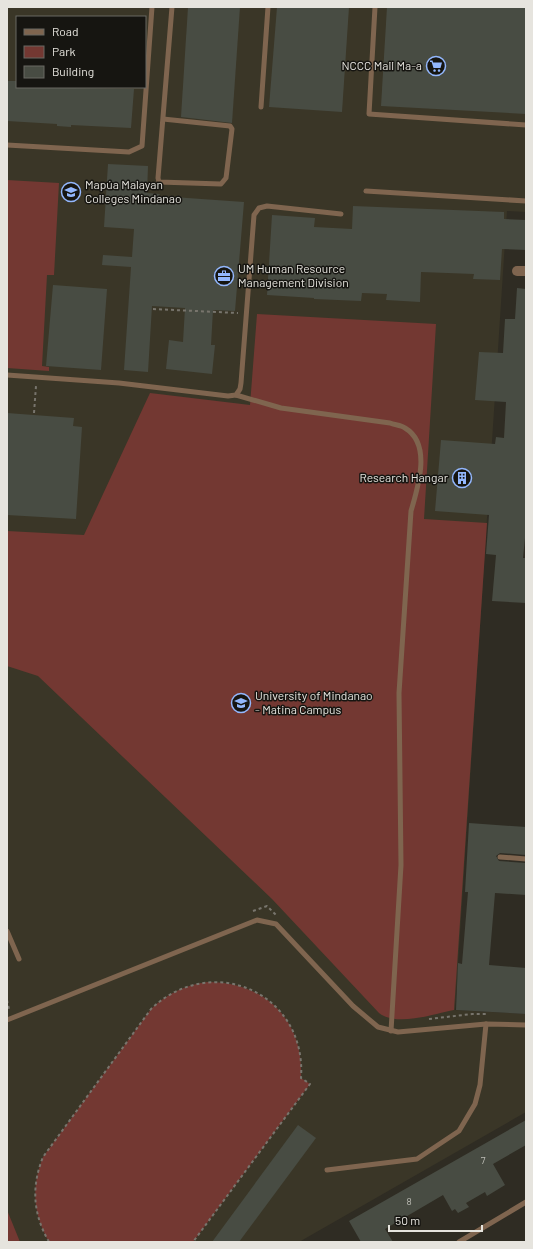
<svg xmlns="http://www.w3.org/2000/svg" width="533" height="1249" viewBox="0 0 533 1249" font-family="Barlow,sans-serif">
<rect width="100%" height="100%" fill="#2f2c23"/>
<path fill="#3a3627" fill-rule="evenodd" d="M7 7H526V212L507 211 455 1010 526 1014V1112L299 1242H7ZM17 17H145V87H17Z"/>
<g fill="#733832">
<path d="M7 180 59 183 54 275H47L42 366 49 367V371L7 368Z"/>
<path d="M257 314 436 324 424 519 487 523 454 1010C433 1014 397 1027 379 1013L272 899 38 676 7 666V531L84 535 150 393 250 405Z"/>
<path d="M208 982C265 982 304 1020 301 1078L310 1084 193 1242H49C33 1214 31 1187 43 1157L151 1009C168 993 185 985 208 982Z"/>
<path d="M7 1210 20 1242H7Z"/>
</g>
<g fill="#484c43">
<path d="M188 7H240L232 123 181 117Z"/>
<path d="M277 7H349L342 112 269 107Z"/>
<path d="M387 7H526V114L381 106Z"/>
<path d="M7 81H17V87L134 89 131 128 71 125V127L57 126V124L7 121Z"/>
<path d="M108 164 148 166 147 193 160 194 159 196 244 202 235 311 213 310 211 345H215L212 374 166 369 169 340 183 342 185 308 152 306 148 372 124 370 131 267 102 265 103 255 132 257 134 229 104 227Z"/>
<path d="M353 206 504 212V219L526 220V250L502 249 500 280 473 279 474 274 421 272 420 302 386 300 387 294 362 293 361 301 314 299V298L267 295 272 215 315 218 314 227 352 229Z"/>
<path d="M53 285 107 289 101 370 46 366Z"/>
<path d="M517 288 526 289V528L523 558H526V603L492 601 496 555 486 554 489 515 435 511 441 440 495 444 496 437 504 438 506 402 475 400 479 352 503 353 505 319H515Z"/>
<path d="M7 413 74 418 73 426 82 427 76 519 7 515Z"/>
<path d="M469 823 526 827V855L500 853 496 856 499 861 526 863V895L495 893 489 965 526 968V1014L456 1010 458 963 462 964 468 892H465Z"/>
<path d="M526 1120V1145L493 1164 505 1185 487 1196 485 1192 466 1203 469 1207 458 1213 455 1209 452 1211 443 1195 385 1229 393 1242H361L349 1221Z"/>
<path d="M298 1125 316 1138 239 1242H212Z"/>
</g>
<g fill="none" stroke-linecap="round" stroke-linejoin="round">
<g stroke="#78756d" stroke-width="2" stroke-dasharray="3 3" stroke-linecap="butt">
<path d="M153 309 238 313"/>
<path d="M34 413 36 386"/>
<path d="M253 911 267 906 276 915"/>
<path d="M7 1000 9 1009"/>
<path d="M429 1019 472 1014H486"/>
<path d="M49 1242C33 1214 31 1187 43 1157L151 1009C212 951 307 993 301 1078L310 1084 193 1242"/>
</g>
<g stroke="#7f654f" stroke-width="5">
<path d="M375 7 369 114 526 125"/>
<path d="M261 107 268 7"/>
<path d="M163 119 230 126 232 129 226 178 221 184 159 182 158 178 172 7"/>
<path d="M7 145 129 152 142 146 152 7"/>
<path d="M366 191 526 201"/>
<path d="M7 375 119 383 228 396 236 395 240 389 241 383 254 215 259 208 267 206 341 214"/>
<path d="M236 395 281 408 390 423C395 425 401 425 405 428 432 444 418 487 411 511L399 693 401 865 391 1031"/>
<path d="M500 857 526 859"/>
<path d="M7 931 19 959"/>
<path d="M7 1020 257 920 276 924 353 1006 378 1027 398 1032 486 1024 526 1025"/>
<path d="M327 1170 417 1159 459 1131 475 1104 480 1085 486 1024"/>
<path d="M459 1242 526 1202"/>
</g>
<path stroke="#7f654f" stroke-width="10" d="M517 271H526"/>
</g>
<defs>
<g id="supermarket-ring" transform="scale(1)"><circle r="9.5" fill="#161511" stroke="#93b7fd" stroke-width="1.5"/><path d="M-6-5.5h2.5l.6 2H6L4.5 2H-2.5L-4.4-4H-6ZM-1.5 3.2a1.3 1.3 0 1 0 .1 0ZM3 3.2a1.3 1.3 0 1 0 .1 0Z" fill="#93b7fd"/></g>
<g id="university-ring" transform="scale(1)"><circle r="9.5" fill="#161511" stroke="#93b7fd" stroke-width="1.5"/><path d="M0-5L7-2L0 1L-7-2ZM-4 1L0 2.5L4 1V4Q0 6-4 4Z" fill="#93b7fd"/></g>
<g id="office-ring" transform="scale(1)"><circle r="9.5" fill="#161511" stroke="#93b7fd" stroke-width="1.5"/><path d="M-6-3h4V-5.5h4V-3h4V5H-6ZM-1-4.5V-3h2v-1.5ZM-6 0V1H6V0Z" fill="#93b7fd"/></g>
<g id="building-ring" transform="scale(1)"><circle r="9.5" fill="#161511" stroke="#93b7fd" stroke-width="1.5"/><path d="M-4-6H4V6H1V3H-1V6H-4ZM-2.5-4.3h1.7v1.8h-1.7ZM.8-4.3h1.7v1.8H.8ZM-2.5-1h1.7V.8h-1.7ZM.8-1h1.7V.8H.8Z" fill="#93b7fd"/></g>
</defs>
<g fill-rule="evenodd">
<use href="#supermarket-ring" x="436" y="66"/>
<use href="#university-ring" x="71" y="192"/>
<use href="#office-ring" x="224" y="276"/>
<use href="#building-ring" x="462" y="478"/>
<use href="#university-ring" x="241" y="703"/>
</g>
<g text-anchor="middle" stroke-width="3" stroke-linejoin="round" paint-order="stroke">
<g font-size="10" fill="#bebeb7">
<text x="483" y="1164">7</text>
<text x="409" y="1205">8</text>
</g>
<g font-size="12" fill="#e6e4de" stroke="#161511" text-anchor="start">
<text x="422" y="70" text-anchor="end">NCCC Mall Ma-a</text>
<text x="85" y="189">Mapúa Malayan<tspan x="85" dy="14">Colleges Mindanao</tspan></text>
<text x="238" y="273">UM Human Resource<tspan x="238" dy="14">Management Division</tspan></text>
<text x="448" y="482" text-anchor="end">Research Hangar</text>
<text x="255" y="700">University of Mindanao<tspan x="255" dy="14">- Matina Campus</tspan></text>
</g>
</g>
<rect width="533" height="1249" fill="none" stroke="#e6e4de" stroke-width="16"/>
<rect x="16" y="16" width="130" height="72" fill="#161511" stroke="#696863"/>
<rect x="24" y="29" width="20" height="6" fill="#7f654f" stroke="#696863"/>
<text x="52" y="36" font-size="12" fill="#e6e4de">Road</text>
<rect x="24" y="46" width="20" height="12" fill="#733832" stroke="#696863"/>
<text x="52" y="56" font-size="12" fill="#e6e4de">Park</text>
<rect x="24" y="66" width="20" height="12" fill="#484c43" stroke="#696863"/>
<text x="52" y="76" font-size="12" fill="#e6e4de">Building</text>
<path d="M389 1225v6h93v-6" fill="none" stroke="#e6e4de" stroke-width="2"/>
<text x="395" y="1225" font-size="12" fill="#e6e4de" stroke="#161511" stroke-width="3" paint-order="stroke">50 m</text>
</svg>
